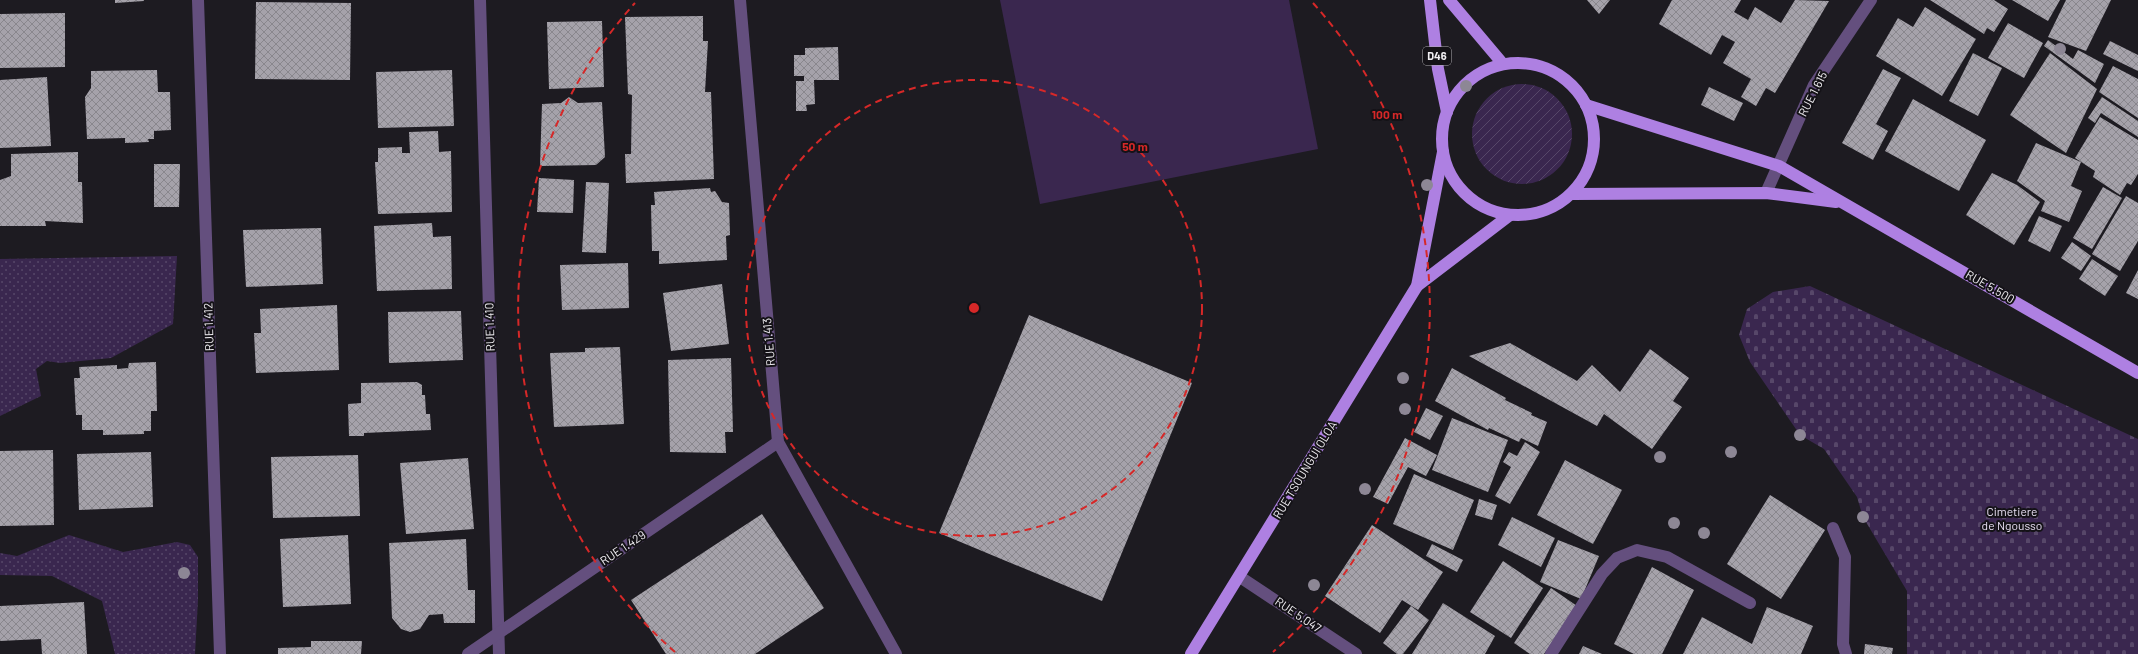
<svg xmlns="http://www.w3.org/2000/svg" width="2138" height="654" viewBox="0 0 2138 654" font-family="Barlow,sans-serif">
<defs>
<pattern id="grass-dots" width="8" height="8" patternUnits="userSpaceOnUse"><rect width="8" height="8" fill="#3a274f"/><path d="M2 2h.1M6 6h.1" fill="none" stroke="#574769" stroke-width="1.8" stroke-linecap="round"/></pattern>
<pattern id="cemetery-stones" width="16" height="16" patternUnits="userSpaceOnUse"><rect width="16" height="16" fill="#3a274f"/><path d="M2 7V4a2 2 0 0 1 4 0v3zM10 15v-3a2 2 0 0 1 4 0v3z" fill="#574769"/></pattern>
<pattern id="garden-furrows" width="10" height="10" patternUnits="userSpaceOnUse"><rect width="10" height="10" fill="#3a274f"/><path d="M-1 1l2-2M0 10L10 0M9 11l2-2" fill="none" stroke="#574769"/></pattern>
<pattern id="building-cross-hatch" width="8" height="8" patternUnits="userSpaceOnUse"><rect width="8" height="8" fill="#a5a2aa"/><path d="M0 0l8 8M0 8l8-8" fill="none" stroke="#89878d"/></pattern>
</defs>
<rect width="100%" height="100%" fill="#1d1b21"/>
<g fill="url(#grass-dots)">
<path d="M177 256 173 324 111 358 60 363 47 361 36 369 41 396 0 416V259Z"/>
<path d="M69 535 123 552 177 542 190 545 198 557V600L195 654H115L102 601 52 576 0 575V553L17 556Z"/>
</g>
<path fill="url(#cemetery-stones)" d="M1810 286 2138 439V654H1907V591L1863 517 1857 497 1824 449 1800 435 1750 362 1739 335 1747 309 1773 292Z"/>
<circle fill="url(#garden-furrows)" cx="1522" cy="134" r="50"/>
<path fill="#3a274f" d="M1000 0H1289L1318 149 1040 204Z"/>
<g fill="url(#building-cross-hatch)">
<path d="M115 0H144V1L115 3Z"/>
<path d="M1587 0H1610L1599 14Z"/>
<path d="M1672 0H1741L1734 12 1748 20 1755 7 1781 23 1795 0 1829 1 1775 93 1766 88 1756 106 1741 97 1751 79 1723 63 1735 42 1722 35 1711 55 1659 24Z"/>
<path d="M1930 0H1994L2008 9 1994 32 1987 28 1984 34Z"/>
<path d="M2012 0H2060L2048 21Z"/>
<path d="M2066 0H2111L2086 51 2048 37Z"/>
<path d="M256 2 351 3 350 80 255 79Z"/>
<path d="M1925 7 1976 39 1942 96 1876 56 1898 18 1913 27Z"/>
<path d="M65 13V67L0 68V14Z"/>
<path d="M703 16V41H708L705 92H711L714 179 626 183 625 154H631L632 95 628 94 625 17Z"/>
<path d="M602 21 604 87 549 89 547 22Z"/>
<path d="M2008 23 2043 43 2024 78 1988 58Z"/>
<path d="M2048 40 2073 59 2078 50 2104 64 2095 83 2044 46Z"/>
<path d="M2110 41 2138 55V71L2103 54Z"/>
<path d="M838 47 839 80H814L815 104 806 105 807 111H796V81H804V76H794V55H805V48Z"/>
<path d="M1973 53 2002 68 1978 116 1949 101Z"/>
<path d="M2050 53 2097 89 2066 153 2010 115Z"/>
<path d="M2113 66 2138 79V118L2099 92Z"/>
<path d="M1883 69 1901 78 1876 124 1888 131 1873 160 1842 143Z"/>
<path d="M157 70 158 92H170L171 130 154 131V139H148L149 142 125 143V138L87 139 85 97 91 88V71Z"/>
<path d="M452 70 454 126 378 128 376 72Z"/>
<path d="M47 77 51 146 0 148V80Z"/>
<path d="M1709 87 1743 103 1734 121 1701 105Z"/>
<path d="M569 97 578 103 602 102 605 157 596 165 540 166 542 104 561 103Z"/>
<path d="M2102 97 2138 121V137L2101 113 2095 123 2088 118Z"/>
<path d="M1913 99 1986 140 1959 191 1885 151Z"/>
<path d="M2100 117 2138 140V174L2131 185 2127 183 2120 195 2093 177 2095 171 2075 158Z"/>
<path d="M438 131 439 152 451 151 452 212 378 214 375 162H378V148L402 147V153H410L409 132Z"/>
<path d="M2036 143 2081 162 2071 186 2082 191 2069 222 2041 211 2045 201 2017 181Z"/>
<path d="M78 152V182H82L83 223 45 221 46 226H0V180L11 176V154Z"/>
<path d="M154 164H180L179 207H154Z"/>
<path d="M1992 173 2017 185 2040 202 2014 245 1966 215Z"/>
<path d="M539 178 574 180 573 213 537 212Z"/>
<path d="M586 182 609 183 606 253 582 252Z"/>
<path d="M2103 187 2122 198 2092 249 2073 238Z"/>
<path d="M710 188 711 192 715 191 722 202 729 203 730 235 726 236 727 260 659 264V251H652L651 205H655L654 192Z"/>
<path d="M2126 196 2138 203V241L2120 271 2092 254Z"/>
<path d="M2039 216 2062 226 2050 252 2028 241Z"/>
<path d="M432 223 433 237 451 236 452 289 377 291 374 226Z"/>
<path d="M321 228 323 284 246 287 243 230Z"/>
<path d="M2072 242 2091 256 2081 271 2061 258Z"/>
<path d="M2092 259 2118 276 2105 296 2079 279Z"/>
<path d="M628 263 629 308 562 310 560 265Z"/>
<path d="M2138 270V299L2126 293Z"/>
<path d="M722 284 729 344 671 351 663 293Z"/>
<path d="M337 305 339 370 256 373 254 333H261L260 309Z"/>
<path d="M461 311 463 360 389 363 388 312Z"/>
<path d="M1029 315 1192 383 1102 601 939 533Z"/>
<path d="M1510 343 1577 381 1592 365 1620 392 1650 349 1689 378 1673 401 1682 407 1652 449 1604 414 1597 426 1469 356Z"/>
<path d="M620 347 624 424 554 427 550 353 585 352V348Z"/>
<path d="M731 358 733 432H725L726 453 670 452 668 360Z"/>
<path d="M156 362 157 411H151V431H144V434L103 435V430H82V415H76L74 378H80L79 367 117 365V369L128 368 129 363Z"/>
<path d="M1452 368 1506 398 1505 400 1532 413 1531 415 1547 422 1538 446 1521 438 1519 442 1489 428 1488 430 1435 401Z"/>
<path d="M417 382 422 385V395H425L426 414H430L431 430 364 433V436H349L348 404 361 403V383Z"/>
<path d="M1426 408 1443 416 1430 440 1414 432Z"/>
<path d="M1452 418 1508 440 1488 492 1432 470Z"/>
<path d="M1405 438 1437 455 1426 476 1408 467 1388 504 1373 497Z"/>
<path d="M1525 442 1540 452 1510 504 1495 496 1511 467 1503 462 1509 452 1517 456Z"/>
<path d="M53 450 54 525 0 526V451Z"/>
<path d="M151 452 153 507 79 510 77 454Z"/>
<path d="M358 455 360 516 273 518 271 457Z"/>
<path d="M468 458 474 529 406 534 400 463Z"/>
<path d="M1565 460 1622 490 1593 544 1537 515Z"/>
<path d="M1414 474 1474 500 1453 550 1393 524Z"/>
<path d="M1770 495 1825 530 1781 599 1727 564Z"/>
<path d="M1479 499 1497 505 1492 520 1475 515Z"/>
<path d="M762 514 824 608 755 654H666L631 600Z"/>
<path d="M1512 517 1555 538 1541 567 1498 545Z"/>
<path d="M1372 525 1443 572 1418 610 1402 600 1380 633 1325 596Z"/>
<path d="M348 535 351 604 283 607 280 539Z"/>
<path d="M466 539 468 590H475V623H444L443 614 429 615 420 629 410 632 401 629 392 618 389 543Z"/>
<path d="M1558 540 1599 556 1581 599 1540 582Z"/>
<path d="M1432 544 1463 560 1457 572 1426 556Z"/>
<path d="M1503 561 1543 588 1511 638 1470 612Z"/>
<path d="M1652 567 1694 590 1662 654H1634L1614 644Z"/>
<path d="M1551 588 1577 606 1544 654H1530L1514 643Z"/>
<path d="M84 602 87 654H42L41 639 0 641V606Z"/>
<path d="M1443 603 1495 636 1485 654H1412Z"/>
<path d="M1411 606 1429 620 1403 654H1397L1383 643Z"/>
<path d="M1767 607 1813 626 1801 654H1683L1702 617 1752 644Z"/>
<path d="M311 641H362L361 654H278V648L311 647Z"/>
<path d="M1865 644 1893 648 1892 654H1864Z"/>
<path d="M1583 646 1602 654H1579Z"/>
</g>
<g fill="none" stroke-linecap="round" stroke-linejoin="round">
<g stroke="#644f7e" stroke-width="12">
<path d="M198 0 220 654"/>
<path d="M480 0 499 654"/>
<path d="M740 0 778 442 896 654"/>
<path d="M1766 193 1814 85 1871 0"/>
<path d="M1833 528 1845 557 1843 644 1846 654"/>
<path d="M1240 577 1356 654"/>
<path d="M468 654 778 442"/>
<path d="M1551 654 1602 574 1617 558 1637 550 1667 557 1750 603"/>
</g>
<g stroke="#ae80e2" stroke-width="12">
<path d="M1430 0 1438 69 1447 112"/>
<path d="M1449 0 1503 64"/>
<circle cx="1518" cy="139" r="76"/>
<path d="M1586 105 1779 166 2138 373"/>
<path d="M1572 194 1766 193 1836 202"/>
<path d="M1417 286 1510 215"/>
<path d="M1191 654 1417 286 1443 152"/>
</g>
</g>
<g fill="#8d8795">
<circle cx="2060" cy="49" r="6"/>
<circle cx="1466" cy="86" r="6"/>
<circle cx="1427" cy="185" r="6"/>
<circle cx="1403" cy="378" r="6"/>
<circle cx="1405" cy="409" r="6"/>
<circle cx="1800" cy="435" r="6"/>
<circle cx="1731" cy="452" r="6"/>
<circle cx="1660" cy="457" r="6"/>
<circle cx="1365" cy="489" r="6"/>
<circle cx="1863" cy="517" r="6"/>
<circle cx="1674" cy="523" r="6"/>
<circle cx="1704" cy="533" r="6"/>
<circle cx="184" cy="573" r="6"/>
<circle cx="1314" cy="585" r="6"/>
</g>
<g fill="none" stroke="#d62828" stroke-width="2" stroke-dasharray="7 5">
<circle cx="974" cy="308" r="228"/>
<path d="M675 652A456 456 0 0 1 635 3M1313 3A456 456 0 0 1 1273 652"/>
</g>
<g text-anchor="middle" stroke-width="4" stroke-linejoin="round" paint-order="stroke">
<rect fill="#141217" stroke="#aeacb0" stroke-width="1" x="1423" y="47" width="28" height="18" rx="3"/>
<g font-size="11" font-weight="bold" fill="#f0eef2">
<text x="1437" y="60">D46</text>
</g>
<g font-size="12" fill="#f0eef2" stroke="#141217">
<text transform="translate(1813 94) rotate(-63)" y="4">RUE 1.615</text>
<text transform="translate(1990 287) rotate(30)" y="4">RUE 5.500</text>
<text transform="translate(209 327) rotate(-92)" y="4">RUE 1.412</text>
<text transform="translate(490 327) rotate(-92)" y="4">RUE 1.410</text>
<text transform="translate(769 342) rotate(-95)" y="4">RUE 1.413</text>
<text transform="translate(1305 470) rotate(-59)" y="4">RUE TSOUNGUI OLOA</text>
<text transform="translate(623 548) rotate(-34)" y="4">RUE 1.429</text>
<text transform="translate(1298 615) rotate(34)" y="4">RUE 5.047</text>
</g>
<g font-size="12" fill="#e9e0f4" stroke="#141217">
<text x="2012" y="516">Cimetiere<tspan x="2012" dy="14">de Ngousso</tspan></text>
</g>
</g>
<circle cx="974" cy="308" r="6" fill="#d62828" stroke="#141217" stroke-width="2"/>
<g font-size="12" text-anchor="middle" font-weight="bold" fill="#d62828" stroke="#141217" stroke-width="4" stroke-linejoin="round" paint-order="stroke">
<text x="1387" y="119">100 m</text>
<text x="1135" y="151">50 m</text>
</g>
</svg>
